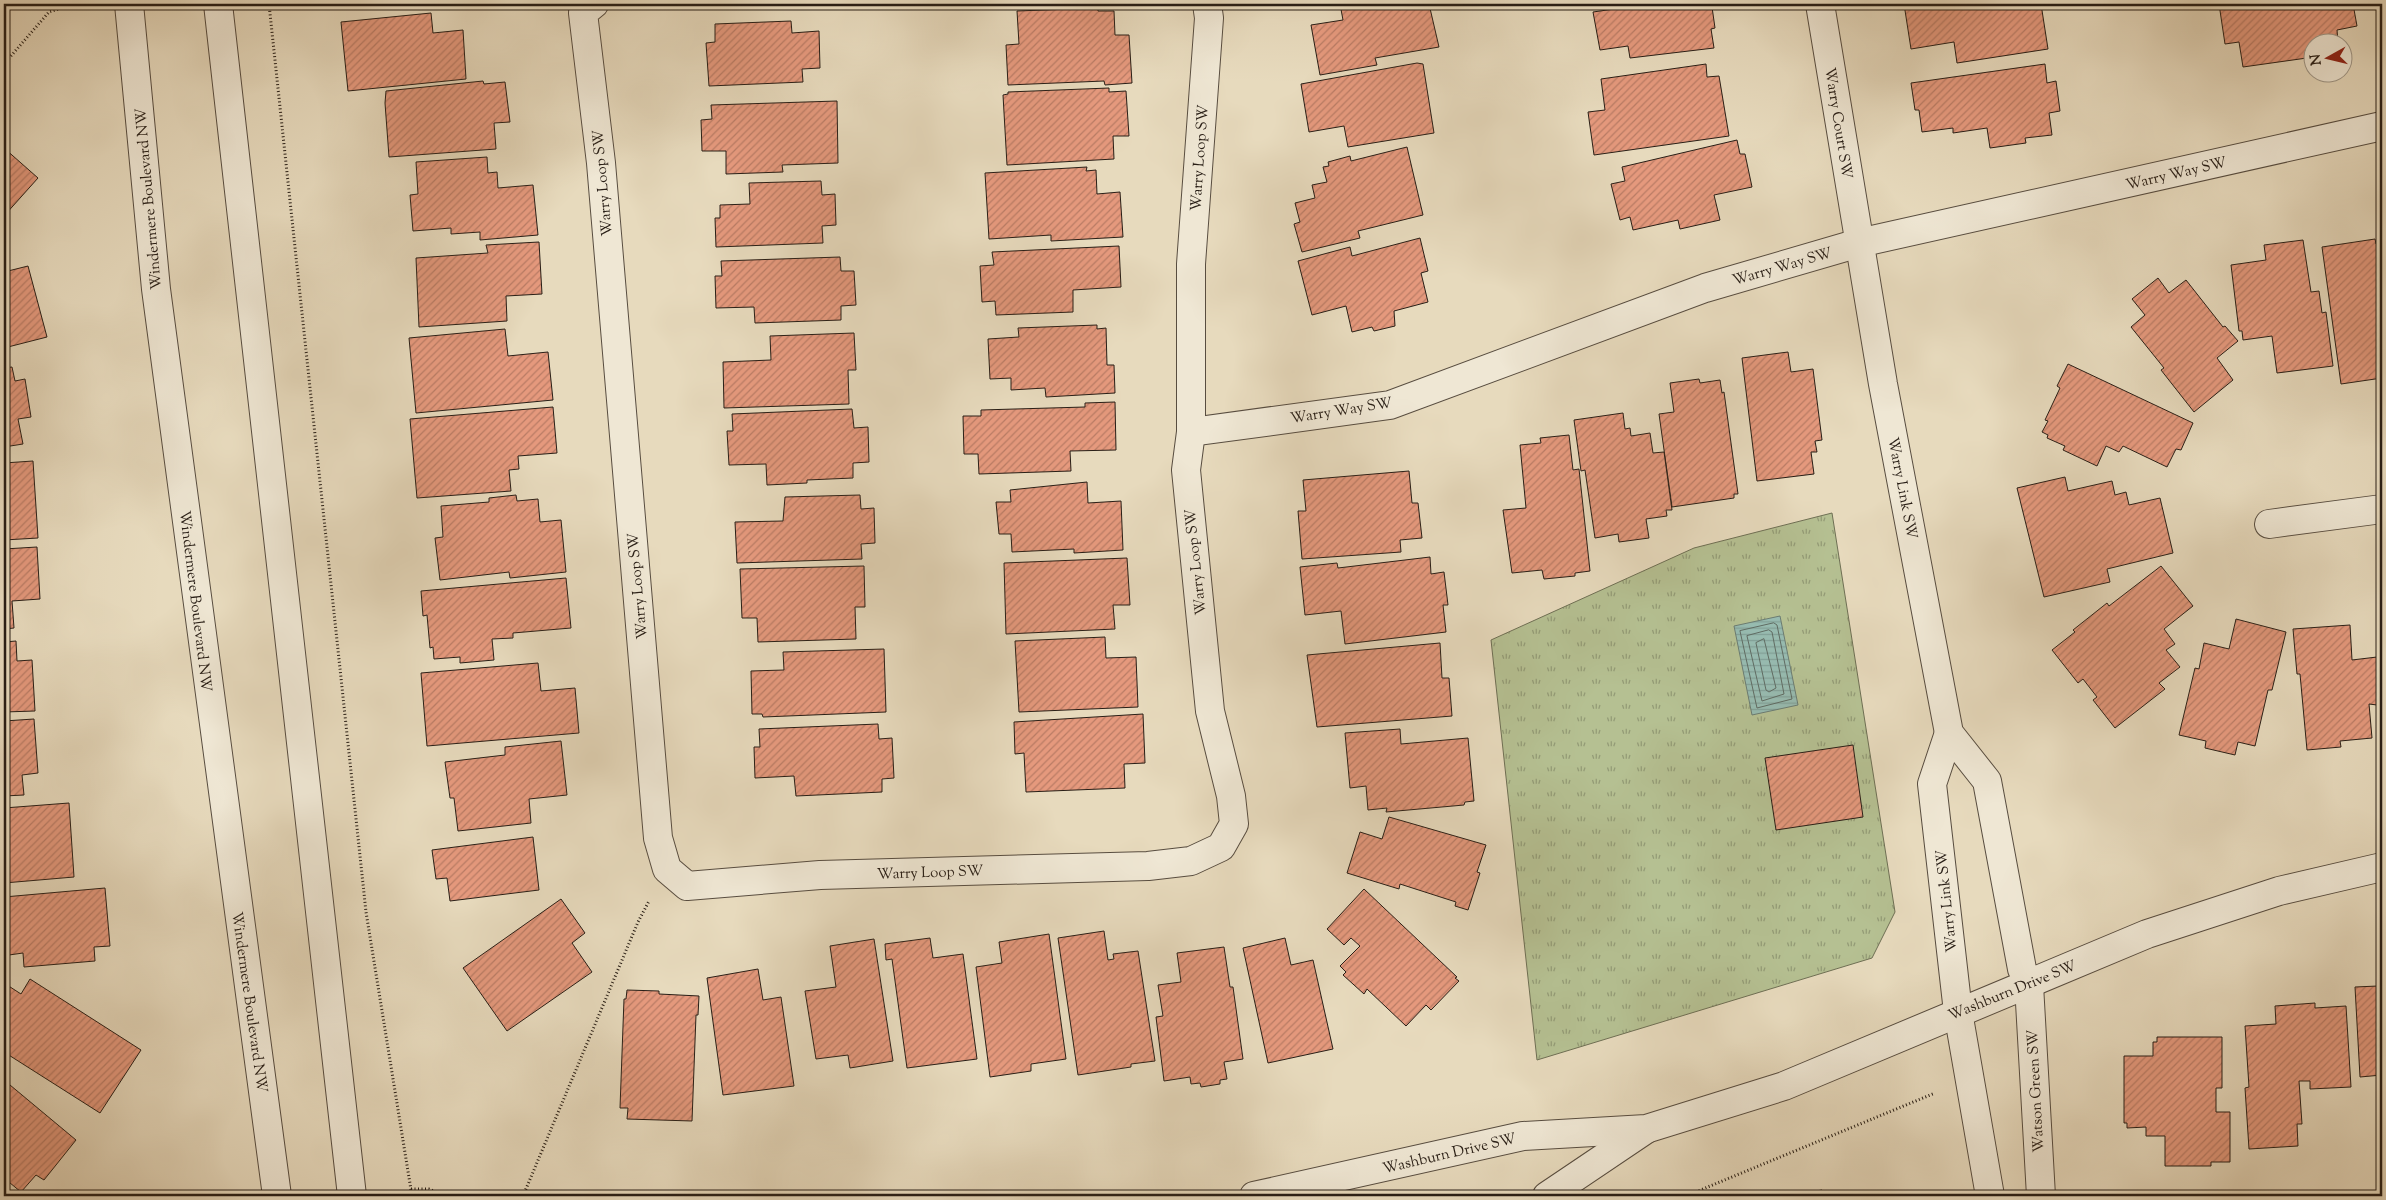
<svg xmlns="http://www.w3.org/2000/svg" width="2386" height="1200" viewBox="0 0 2386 1200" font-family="'Sorts Mill Goudy',serif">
<defs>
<pattern id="park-tufts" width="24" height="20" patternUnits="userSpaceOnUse" patternTransform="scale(1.25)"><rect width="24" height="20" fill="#b5c092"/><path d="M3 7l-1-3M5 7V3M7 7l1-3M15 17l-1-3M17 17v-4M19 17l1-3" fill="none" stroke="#939b76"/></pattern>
<pattern id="water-rules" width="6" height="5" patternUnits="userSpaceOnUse" patternTransform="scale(1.25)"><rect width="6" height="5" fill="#97bbb0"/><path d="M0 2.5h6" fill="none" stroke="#82a097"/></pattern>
<pattern id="building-hatch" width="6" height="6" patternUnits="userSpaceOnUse" patternTransform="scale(1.25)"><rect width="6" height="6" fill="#e5997d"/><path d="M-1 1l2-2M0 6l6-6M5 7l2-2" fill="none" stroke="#ba7c65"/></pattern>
</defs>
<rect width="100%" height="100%" fill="#e7dabd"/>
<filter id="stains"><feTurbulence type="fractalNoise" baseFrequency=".004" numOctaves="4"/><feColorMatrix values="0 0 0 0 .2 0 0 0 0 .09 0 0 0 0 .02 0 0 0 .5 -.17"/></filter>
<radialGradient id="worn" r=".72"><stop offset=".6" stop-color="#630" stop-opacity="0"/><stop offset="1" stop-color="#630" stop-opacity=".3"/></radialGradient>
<path fill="url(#park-tufts)" stroke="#6e6f54" d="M1832 513 1895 912 1872 958 1537 1060 1491 640 1694 548Z"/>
<path fill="url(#water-rules)" stroke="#6b7c72" d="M1780 616 1798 705 1752 715 1734 626Z"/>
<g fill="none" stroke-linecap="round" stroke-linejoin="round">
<g stroke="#606c63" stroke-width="1">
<path d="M1774 623 1777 625 1792 699 1757 708 1740 631Z"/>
<path d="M1769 630 1772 632 1784 694 1762 701 1747 636Z"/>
<path d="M1764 639 1776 688 1769 692 1766 690 1756 643Z"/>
</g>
</g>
<g fill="url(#building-hatch)" stroke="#281e16">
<path d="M1340 4H1429L1439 47 1375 58 1377 65 1320 75 1311 25 1343 20Z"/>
<path d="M1613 4H1715V7H1712L1715 28 1711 29 1714 48 1630 58 1628 46 1600 50 1593 12 1614 9Z"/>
<path d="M1904 4H2041L2048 49 1957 63 1954 42 1911 49Z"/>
<path d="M2219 4H2353L2357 26 2337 30 2338 42H2314V57L2243 67 2239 42 2225 44Z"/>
<path d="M1098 8V11H1114L1115 35H1129L1132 83 1105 85 1104 81 1008 85 1006 45 1019 44 1017 11Z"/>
<path d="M431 13 433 33 463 30 466 79 348 91 341 22Z"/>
<path d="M791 21 792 33 819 31 820 68 802 69 803 82 709 86 706 43 715 42V24Z"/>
<path d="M1417 63 1423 64 1434 133 1348 147 1344 126 1309 132 1301 84Z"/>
<path d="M1706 64 1707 77 1719 76 1729 136 1594 155 1588 112 1605 110 1601 79Z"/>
<path d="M2045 64 2047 83 2056 81 2060 111 2049 113 2052 135 2025 138 2026 143 1990 148 1987 128 1953 133V128L1922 132 1919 110H1915L1911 83Z"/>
<path d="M483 81 484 84 505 82 510 122 494 123 496 149 389 157 385 103 386 91Z"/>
<path d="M1109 88V92L1126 91 1129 136H1113L1114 159 1007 165 1003 95 1008 94V92Z"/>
<path d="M837 101 838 163 782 165 783 172 726 174V151H702L701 120 712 119 711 105Z"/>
<path d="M1737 140 1740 154H1745L1752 187 1714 195 1720 220 1680 229 1678 220 1633 230 1630 217 1620 220 1611 184 1625 181 1622 167Z"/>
<path d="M1407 147 1423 215 1358 231 1360 238 1302 252 1294 224 1300 222 1295 203 1315 198 1312 185 1327 182 1323 167 1329 166 1328 162 1350 156 1351 161Z"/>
<path d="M4 148 38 178 4 216Z"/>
<path d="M487 157 488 173 497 172 498 188 533 185 538 235 480 240V232L451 234V228L413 231 410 195 418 194 416 162Z"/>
<path d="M1087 167 1086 171 1096 170 1097 194 1120 192 1123 237 1051 241V235L989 239 985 173Z"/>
<path d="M821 181 822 195 835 194 836 225 822 226 823 243 716 247 715 218H720V205L750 204 749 183Z"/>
<path d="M1420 238 1428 271 1421 273 1428 302 1394 311 1395 326 1374 331 1372 327 1352 332 1346 306 1312 315 1298 261 1350 247 1352 256Z"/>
<path d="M2375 239 2376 244 2382 243V378L2341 384 2322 247Z"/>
<path d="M2303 240 2311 292 2319 291 2322 313 2326 312 2333 366 2277 373 2272 336 2243 340 2242 331H2239L2231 265 2266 260 2264 245Z"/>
<path d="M539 242 542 294 506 296 507 321 419 327 416 258 488 253 486 245Z"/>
<path d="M1119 246 1121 287 1073 290V312L996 315 995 301 982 302 980 266 994 265 992 252Z"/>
<path d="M840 257 841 271H854L856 305 841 306V320L755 323 754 307 716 308 715 276H722L721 261Z"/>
<path d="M28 266 47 337 4 348V272Z"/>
<path d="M2158 278 2169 293 2186 280 2223 327 2225 326 2238 341 2217 358 2233 380 2194 412 2161 370 2164 368 2131 327 2145 315 2132 299Z"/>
<path d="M1097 325V329L1106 328 1107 365H1114L1115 393 1046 397 1045 388 1011 390V378L990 379 988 339 1019 337 1018 328Z"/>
<path d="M505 329 508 356 548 352 553 400 416 413 409 338Z"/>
<path d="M854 333 856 370H848L849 404 724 408 723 362 771 360 770 336Z"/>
<path d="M1788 352 1791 372 1813 369 1822 440 1815 441 1817 452H1811L1814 474 1757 481 1742 358Z"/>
<path d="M2068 364 2193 423 2181 450 2176 449 2167 467 2123 446 2119 452 2106 446 2097 466 2063 450 2065 446 2047 438 2048 435 2042 432 2048 421 2045 420 2060 388 2057 386Z"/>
<path d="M12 367 15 381 25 379 31 417 18 419 23 444 4 447V368Z"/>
<path d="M1699 379 1700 383 1720 380 1722 393 1724 392 1738 494H1734V498L1672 507 1659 414 1674 412 1670 383Z"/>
<path d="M1115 402 1116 450 1070 451 1071 471 979 474 978 454H964L963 416H981V410L1085 407V403Z"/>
<path d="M553 407 557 453 518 456 519 469 509 470 511 491 417 498 410 419Z"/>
<path d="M852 409 854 428 868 427 869 462 853 463V478L807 480V483L767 485 766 464 729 465 727 431H733L732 414Z"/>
<path d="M1623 413 1625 429 1630 428 1631 436 1650 433 1653 453 1664 452 1672 510H1666L1667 516 1646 519 1649 538 1619 542 1618 534 1595 538 1585 470 1581 471 1574 420Z"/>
<path d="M1569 435 1573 470 1579 469 1590 571 1575 573V576L1544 579 1542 570 1512 573 1503 510 1526 508 1520 445 1541 443 1540 438Z"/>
<path d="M33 461 38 538 4 540V463Z"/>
<path d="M1409 471 1412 503H1418L1422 538 1400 540 1401 552 1302 559 1298 511H1306L1303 480Z"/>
<path d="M2065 477 2068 491 2112 481 2115 495 2126 492 2129 505 2160 498 2173 553 2107 569 2110 582 2044 597 2017 488Z"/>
<path d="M1087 482 1088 503 1121 501 1123 550 1074 553V549L1012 552 1011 534H999L996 502H1011L1010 490Z"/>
<path d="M516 495 517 501 538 499 540 522 561 520 566 572 510 578 509 572 440 580 435 538 443 537 441 506 489 502V498Z"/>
<path d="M860 495 861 509 874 508 875 543 861 544 862 559 737 563 735 522 783 521 785 497Z"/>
<path d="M37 547 40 599 12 601 14 628 4 629V549Z"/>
<path d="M1430 557 1431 574 1444 572 1448 605H1443L1446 632 1345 644 1341 611 1305 615 1300 567 1337 563 1338 568Z"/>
<path d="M1127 558 1130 605H1113L1115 629 1006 634 1004 563Z"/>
<path d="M864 566 865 607H855L856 639 758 642 757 618H742L740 569Z"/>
<path d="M2161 566 2193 606 2164 629 2175 644 2166 650 2180 667 2159 683 2165 689 2115 728 2093 700 2097 697 2083 679 2078 683 2052 650 2075 632 2073 630 2107 603 2109 606Z"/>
<path d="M566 578 571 628 513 633V638L492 639 494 660 460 663V657L434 659 433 647 430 648 427 615 423 616 421 591Z"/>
<path d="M2236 619 2286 632 2272 690H2268L2255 746 2238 742 2235 755 2205 748 2206 741 2179 735 2195 668 2199 669 2204 643 2229 649Z"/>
<path d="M2350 625 2352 660 2377 657 2379 678H2382V701L2377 705 2369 704 2372 738 2340 741 2341 747 2307 750 2300 674H2297L2293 629Z"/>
<path d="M1105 637 1106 658 1136 657 1138 707 1019 712 1015 641Z"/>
<path d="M16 641 17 661 32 660 35 711 4 712V642Z"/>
<path d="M1440 643 1442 678H1449L1452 716 1317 727 1307 655Z"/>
<path d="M884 649 886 712 763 717 762 714H752L751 671 784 670 783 652Z"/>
<path d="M538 663 541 691 575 688 579 733 427 746 421 673Z"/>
<path d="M1143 714 1145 763 1124 764 1125 788 1026 792 1024 753 1015 754 1014 722Z"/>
<path d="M34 719 38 773 22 775 24 795 4 796V721Z"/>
<path d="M878 724 879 739 892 738 894 778 882 779V792L796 796 794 776 755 778 754 747H760L759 729Z"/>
<path d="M1400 729 1401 744 1468 738 1474 801 1465 802 1464 805 1386 812 1387 808 1368 810 1366 786 1350 788 1345 733Z"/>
<path d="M561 741 567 795 529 799 531 823 458 831 454 798H450L445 762 505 755V747Z"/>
<path d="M1853 745 1863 817 1776 830 1765 758Z"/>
<path d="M69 803 74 877 4 883V808Z"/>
<path d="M1389 817 1486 845 1477 872 1480 873 1468 910 1455 906 1456 902 1400 884 1399 889 1347 873 1360 832 1382 839Z"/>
<path d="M533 837 539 890 450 901 447 878 436 879 432 850Z"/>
<path d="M105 888 110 946 94 947 95 961 24 967 23 953 9 955 8 944H4V897Z"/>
<path d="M1364 889 1457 977 1455 978 1459 981 1431 1010 1426 1005 1406 1026 1367 989 1364 994 1343 975 1346 972 1340 966 1360 946 1351 938 1344 945 1327 929Z"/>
<path d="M561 899 585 933 572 943 592 972 507 1031 463 968Z"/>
<path d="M1104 931 1108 960 1114 959 1113 954 1138 951 1155 1061 1131 1064V1067L1078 1075 1058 938Z"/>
<path d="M1049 934 1066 1059 1031 1064V1071L990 1077 976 967 1002 963 999 942Z"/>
<path d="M930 938 933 958 963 954 977 1059 907 1068 892 959 886 960 885 944Z"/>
<path d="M1285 938 1291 965 1313 960 1333 1049 1268 1063 1243 948Z"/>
<path d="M874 939 893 1061 850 1068 848 1055 816 1059 805 991 836 987 830 946Z"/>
<path d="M1224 947 1230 987H1233L1243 1059 1224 1062 1227 1079 1220 1080V1084L1201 1087 1200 1083 1191 1084 1190 1077 1164 1081 1156 1017 1163 1016 1158 985 1181 982 1177 953Z"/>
<path d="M758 969 763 1000 781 997 794 1086 723 1095 707 978Z"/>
<path d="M30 979 141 1050 100 1113 4 1052V983L21 994Z"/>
<path d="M2382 979V1075L2360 1077 2355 987 2378 986V980Z"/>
<path d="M627 990 659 991V994L699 996 698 1015H696L692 1121 627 1119 628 1108H620L624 999H626Z"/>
<path d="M2315 1003V1008L2346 1006 2351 1087 2310 1089V1081H2299L2302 1124H2297L2298 1146 2249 1149 2245 1088 2249 1087 2245 1026 2276 1024 2275 1006Z"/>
<path d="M2157 1037H2222V1088H2216V1112H2230V1162H2211V1166H2165V1136H2146V1127L2127 1128V1123H2124V1056H2153V1042H2157Z"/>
<path d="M4 1080 76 1140 44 1180 36 1175 21 1192 4 1178Z"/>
<path d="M1822 1190V1195L1826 1194V1196H1785Z"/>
</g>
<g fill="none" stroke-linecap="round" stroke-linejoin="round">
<g stroke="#584d40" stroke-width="30">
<g id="minor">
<path d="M594 4 583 13 601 163 658 838 667 869 687 886 820 875 1148 866 1191 861 1221 847 1234 824 1231 796 1210 711 1186 470 1191 432V264L1209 18 1207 4"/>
<path d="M1820 4 1883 384 1949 733 1987 781 2022 969 2029 985 2041 1196"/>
<path d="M1191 432 1390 405 1705 288 1859 243 2382 126"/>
<path d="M2269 524 2382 509"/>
<path d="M1949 733 1932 784 1958 1012 1990 1196"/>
</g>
</g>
<g stroke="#584d40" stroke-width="30">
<g id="tertiary">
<path d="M129 4 156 289 277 1196"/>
<path d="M218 4 352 1196"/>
<path d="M1254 1196 1523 1136 1646 1129 1784 1086 2147 934 2279 891 2382 867"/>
<path d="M1547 1196 1645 1130"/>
</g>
</g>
<g stroke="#281e16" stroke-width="3" stroke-dasharray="1 2.5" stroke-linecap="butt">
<path d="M269 4 366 912 412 1196"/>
<path d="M4 64 49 12 69 6"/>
<path d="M411 1189H429L445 1196"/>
<path d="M523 1196 638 922 649 901"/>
<path d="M1686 1196 1935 1093"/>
</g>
<use href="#minor" stroke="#efe7d4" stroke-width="28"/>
<use href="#tertiary" stroke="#efe7d4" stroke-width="28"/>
</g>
<g text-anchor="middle" stroke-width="4" stroke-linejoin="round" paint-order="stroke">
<g font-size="15" fill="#281e16" stroke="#efe7d4">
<text transform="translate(1839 123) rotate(81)" y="5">Warry Court SW</text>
<text transform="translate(1199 158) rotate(-86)" y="5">Warry Loop SW</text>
<text transform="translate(2176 173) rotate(-13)" y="5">Warry Way SW</text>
<text transform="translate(602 183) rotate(-95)" y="5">Warry Loop SW</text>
<text transform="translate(148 199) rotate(-95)" y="5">Windermere Boulevard NW</text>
<text transform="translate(1782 266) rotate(-16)" y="5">Warry Way SW</text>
<text transform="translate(1341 410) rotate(-9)" y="5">Warry Way SW</text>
<text transform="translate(1903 488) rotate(79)" y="5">Warry Link SW</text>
<text transform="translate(1195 562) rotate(-96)" y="5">Warry Loop SW</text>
<text transform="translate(637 586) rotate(-95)" y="5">Warry Loop SW</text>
<text transform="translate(196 601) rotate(83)" y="5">Windermere Boulevard NW</text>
<text transform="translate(930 872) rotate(-2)" y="5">Warry Loop SW</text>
<text transform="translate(1946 901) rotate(-96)" y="5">Warry Link SW</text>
<text transform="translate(2012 990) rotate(-22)" y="5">Washburn Drive SW</text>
<text transform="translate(250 1002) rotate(82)" y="5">Windermere Boulevard NW</text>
<text transform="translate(2035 1091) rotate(-93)" y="5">Watson Green SW</text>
<text transform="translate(1449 1153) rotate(-13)" y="5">Washburn Drive SW</text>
</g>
</g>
<rect width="2386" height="1200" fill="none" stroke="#e7dabd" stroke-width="20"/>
<rect x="5" y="5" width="2376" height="1190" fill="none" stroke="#281e16" stroke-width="2.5"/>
<rect x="10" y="10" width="2366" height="1180" fill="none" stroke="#281e16"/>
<g transform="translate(2328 58) rotate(262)"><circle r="24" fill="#efe7d4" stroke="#9f9788"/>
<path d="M0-4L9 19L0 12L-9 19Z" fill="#8f2418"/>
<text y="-8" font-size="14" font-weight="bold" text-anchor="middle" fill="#281e16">N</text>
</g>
<rect width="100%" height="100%" filter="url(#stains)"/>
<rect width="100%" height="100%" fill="url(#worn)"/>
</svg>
